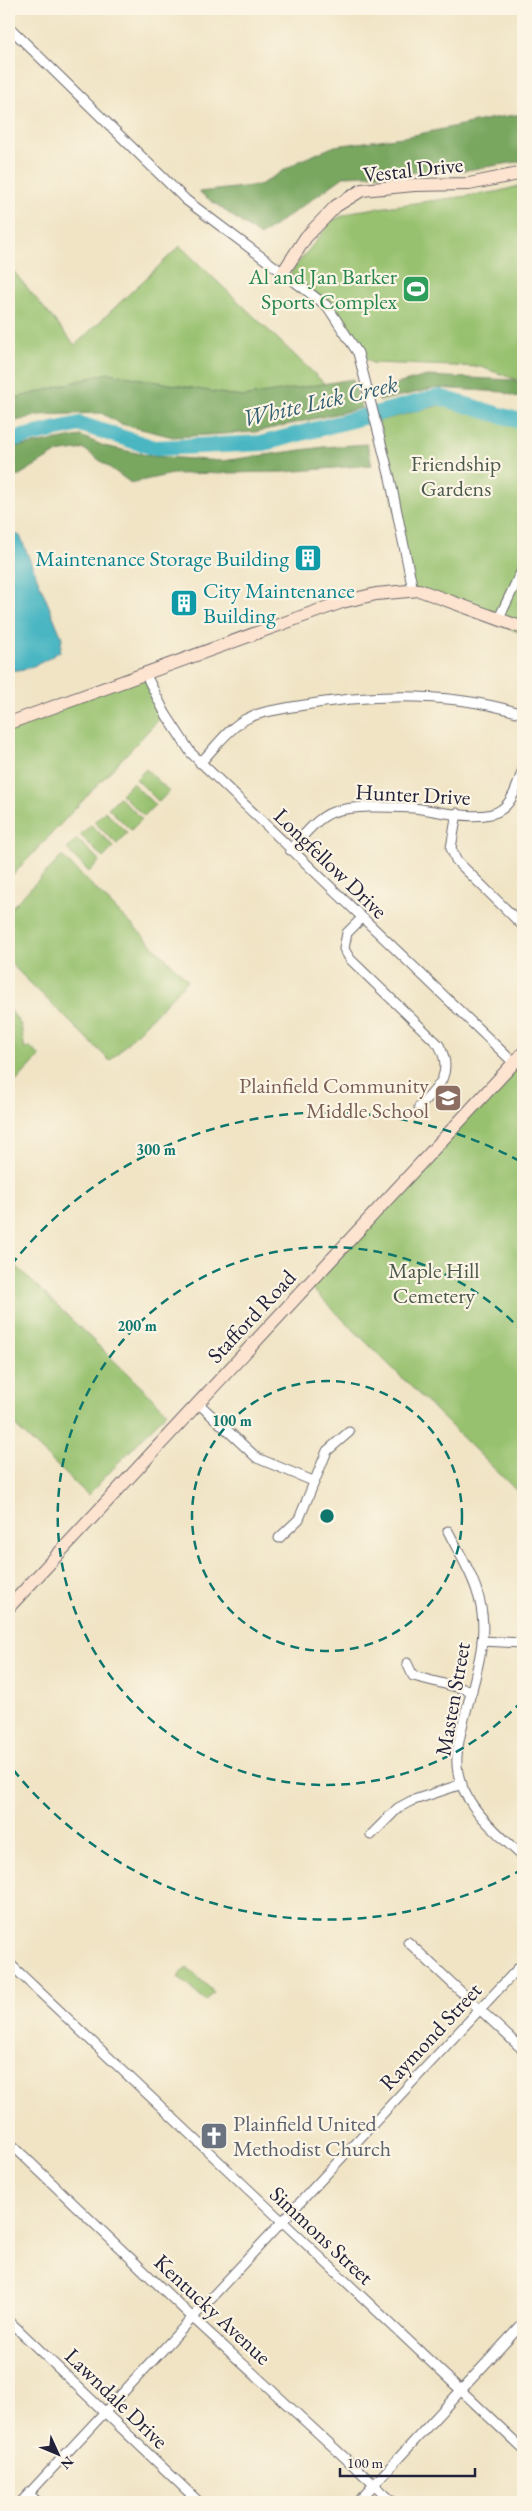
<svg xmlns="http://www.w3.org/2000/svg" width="532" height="2511" viewBox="0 0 532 2511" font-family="'EB Garamond',serif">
<rect width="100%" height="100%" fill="#fcf5e5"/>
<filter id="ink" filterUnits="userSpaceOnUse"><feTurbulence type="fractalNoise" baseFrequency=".02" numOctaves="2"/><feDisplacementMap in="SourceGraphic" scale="10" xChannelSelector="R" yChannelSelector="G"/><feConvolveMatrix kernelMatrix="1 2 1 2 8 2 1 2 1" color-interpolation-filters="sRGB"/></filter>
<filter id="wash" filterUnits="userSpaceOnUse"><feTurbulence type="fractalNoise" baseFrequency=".0096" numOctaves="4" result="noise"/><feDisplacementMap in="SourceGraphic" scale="20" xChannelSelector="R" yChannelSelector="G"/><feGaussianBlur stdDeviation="1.12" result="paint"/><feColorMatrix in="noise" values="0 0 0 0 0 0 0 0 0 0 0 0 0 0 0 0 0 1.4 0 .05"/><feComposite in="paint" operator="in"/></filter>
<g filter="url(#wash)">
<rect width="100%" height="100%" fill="#f0e4c5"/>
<g fill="#97c16e" stroke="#5c7254">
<path d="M523 185V382L481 367 372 363 358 353 327 306 290 273 333 220 356 211 496 192Z"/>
<path d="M180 246 325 384 242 397 108 373 9 400V266L75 345Z"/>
<path d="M445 404 523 423V634L413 590 375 422Z"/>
<path d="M145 673 165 713 9 879V723Z"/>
<path d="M146 769 169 791 159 802 136 779Z"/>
<path d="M132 783 155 805 144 816 121 794Z"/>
<path d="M119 797 142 819 131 830 108 808Z"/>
<path d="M105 811 127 833 117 844 94 822Z"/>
<path d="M91 825 114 847 103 858 80 835Z"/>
<path d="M77 839 100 861 89 872 67 849Z"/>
<path d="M62 856 188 980 110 1061 9 962V910Z"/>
<path d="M9 1008 21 1025 25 1050 29 1046 40 1056 9 1089 11 1054Z"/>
<path d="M523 1053V1497L308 1285Z"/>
<path d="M9 1259 167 1412 88 1495 9 1420Z"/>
<path d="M187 1967 214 1992 206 2002 178 1977Z"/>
</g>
<g fill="#79a761" stroke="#4e644e">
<path d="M523 114V161L467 170 345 176 260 236 199 192 260 185 299 161 335 146 410 136 494 118Z"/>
<path d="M108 373 242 397 353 379 362 408 255 432 173 437 121 424 101 413 39 415 9 423V400Z"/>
<path d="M427 376 513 380 523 384V399L503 392 437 388 379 401 377 389Z"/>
<path d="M81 436 104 446 151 456 222 461 323 447 367 444 372 465 285 472 172 474 131 483 84 449 56 453 16 477H9V448Z"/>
</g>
<path fill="#48b6c2" stroke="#356c7e" d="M9 531 20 536 62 638 60 651C45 661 27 672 9 670Z"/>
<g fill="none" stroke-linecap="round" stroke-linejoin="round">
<path stroke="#48b6c2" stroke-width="16" d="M9 440 80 424 155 448 264 443 439 397 523 422"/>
</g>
</g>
<g filter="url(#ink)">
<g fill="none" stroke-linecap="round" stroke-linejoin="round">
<g stroke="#6a666b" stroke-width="11">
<g id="street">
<path d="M9 27 186 200 327 306 358 353 390 478 413 590"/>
<path d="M499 618 523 568"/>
<path d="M145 673 165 713 191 753 514 1063"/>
<path d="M200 763C214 749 227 730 244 720 258 712 276 710 292 707 366 694 450 691 523 714"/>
<path d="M457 813 451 848 456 860 523 926"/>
<path d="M290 850C303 837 316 818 333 812 354 805 390 807 413 808 436 810 483 824 502 809 514 800 518 783 523 769"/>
<path d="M362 918 347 933 344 949 350 959 439 1045C454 1073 439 1087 419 1107"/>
<path d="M198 1403 257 1458 313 1481"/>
<path d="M448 1531C461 1557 479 1584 482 1614 485 1636 480 1657 475 1678 469 1703 459 1730 457 1756 454 1800 495 1830 523 1857"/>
<path d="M279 1538 299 1519 327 1451 349 1432"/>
<path d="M482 1641 523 1643"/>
<path d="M407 1663 413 1676 472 1691"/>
<path d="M371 1835 398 1808 411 1801 462 1784"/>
<path d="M408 1942 523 2050"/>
<path d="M9 1963 523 2449"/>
<path d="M9 2142 193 2318 393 2502"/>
<path d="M9 2321 199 2502"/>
<path d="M29 2494 38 2502"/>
<path d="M21 2502 523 1963"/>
<path d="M358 2502 523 2323"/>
</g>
</g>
<g stroke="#6a666b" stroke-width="14">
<g id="secondary">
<path d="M282 274 306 237 336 206 362 190 414 185 469 184 523 173"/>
<path d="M9 723 342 602 376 594 419 590 523 628"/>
<path d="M9 1607 523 1053"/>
</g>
</g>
<use href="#street" stroke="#fff" stroke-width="9"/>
<use href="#secondary" stroke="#fde4d0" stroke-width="12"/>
</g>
</g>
<g fill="none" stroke="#0f766e" stroke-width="2.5" stroke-dasharray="9 6">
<circle cx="327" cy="1516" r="135"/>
<path d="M522 1701A269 269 0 1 1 522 1331"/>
<path d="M523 1869A404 404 0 0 1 11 1767M11 1265A404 404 0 0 1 523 1163"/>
</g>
<defs>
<g id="stadium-square" transform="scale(1.4375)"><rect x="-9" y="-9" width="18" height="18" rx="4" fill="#2e9e5b" stroke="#fcf5e5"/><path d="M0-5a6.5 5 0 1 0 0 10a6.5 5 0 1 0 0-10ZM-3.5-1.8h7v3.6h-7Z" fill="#fff"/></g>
<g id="building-square" transform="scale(1.4375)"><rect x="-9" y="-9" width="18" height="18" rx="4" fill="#0f9aa8" stroke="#fcf5e5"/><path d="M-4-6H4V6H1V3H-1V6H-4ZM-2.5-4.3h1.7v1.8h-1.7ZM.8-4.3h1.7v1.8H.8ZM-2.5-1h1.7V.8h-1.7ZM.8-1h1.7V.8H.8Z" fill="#fff"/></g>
<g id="school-square" transform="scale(1.4375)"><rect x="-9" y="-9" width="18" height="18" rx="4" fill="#8d6e63" stroke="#fcf5e5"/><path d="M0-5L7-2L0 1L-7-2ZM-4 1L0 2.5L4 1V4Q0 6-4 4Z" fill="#fff"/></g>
<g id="church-square" transform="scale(1.4375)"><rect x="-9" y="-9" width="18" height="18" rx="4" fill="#6b7280" stroke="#fcf5e5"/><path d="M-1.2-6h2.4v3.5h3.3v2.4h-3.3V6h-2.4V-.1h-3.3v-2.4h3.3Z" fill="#fff"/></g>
</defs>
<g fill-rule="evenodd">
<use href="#stadium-square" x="416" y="289"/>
<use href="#building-square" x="308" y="558"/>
<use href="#building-square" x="184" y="603"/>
<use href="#school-square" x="448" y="1098"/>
<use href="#church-square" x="214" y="2136"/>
</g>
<g text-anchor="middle" stroke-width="4.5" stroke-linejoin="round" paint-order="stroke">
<g font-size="22" fill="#22223b" stroke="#fcf5e5">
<text transform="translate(413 169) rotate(-6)" y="8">Vestal Drive</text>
<text transform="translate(413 794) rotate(3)" y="8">Hunter Drive</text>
<text transform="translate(331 863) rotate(44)" y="8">Longfellow Drive</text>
<text transform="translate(251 1316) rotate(-47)" y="8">Stafford Road</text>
<text transform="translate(452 1699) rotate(-80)" y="8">Masten Street</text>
<text transform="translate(430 2036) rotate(-47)" y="8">Raymond Street</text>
<text transform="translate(322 2235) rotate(43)" y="8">Simmons Street</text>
<text transform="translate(213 2309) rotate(43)" y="8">Kentucky Avenue</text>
<text transform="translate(117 2398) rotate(44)" y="8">Lawndale Drive</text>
</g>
<g font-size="22" fill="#27864d" stroke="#fcf5e5" text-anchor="end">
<text x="397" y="284">Al and Jan Barker<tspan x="397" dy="25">Sports Complex</tspan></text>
</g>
<g font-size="22" fill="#4b5a4d" stroke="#fcf5e5">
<text x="456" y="471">Friendship<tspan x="456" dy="25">Gardens</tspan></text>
<text x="434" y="1278">Maple Hill<tspan x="434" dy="25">Cemetery</tspan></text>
</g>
<g font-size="22" fill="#0d838f" stroke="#fcf5e5" text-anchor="end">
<text x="289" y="566">Maintenance Storage Building</text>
<text x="203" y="598" text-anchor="start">City Maintenance<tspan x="203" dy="25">Building</tspan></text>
</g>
<g font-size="22" fill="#785e54" stroke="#fcf5e5" text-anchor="end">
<text x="429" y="1093">Plainfield Community<tspan x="429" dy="25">Middle School</tspan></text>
</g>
<g font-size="22" fill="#5b616d" stroke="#fcf5e5" text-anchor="start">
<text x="233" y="2131">Plainfield United<tspan x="233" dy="25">Methodist Church</tspan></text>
</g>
<g font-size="24" font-style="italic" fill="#315d71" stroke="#fcf5e5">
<text transform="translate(320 401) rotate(-13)" y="8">White Lick Creek</text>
</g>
</g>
<circle cx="327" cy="1516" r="8" fill="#0f766e" stroke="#fcf5e5" stroke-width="2.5"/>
<g font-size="15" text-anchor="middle" font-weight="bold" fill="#0f766e" stroke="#fcf5e5" stroke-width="4.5" stroke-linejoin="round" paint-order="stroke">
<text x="156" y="1155">300 m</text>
<text x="137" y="1331">200 m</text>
<text x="232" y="1426">100 m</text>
</g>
<rect width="532" height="2511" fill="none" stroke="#fcf5e5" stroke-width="30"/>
<g transform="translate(58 2454) rotate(134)" stroke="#fcf5e5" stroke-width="4" paint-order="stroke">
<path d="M0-4L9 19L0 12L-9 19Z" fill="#22223b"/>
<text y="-8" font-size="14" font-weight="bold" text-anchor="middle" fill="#22223b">N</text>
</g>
<path d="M340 2468v8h135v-8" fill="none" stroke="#22223b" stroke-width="2.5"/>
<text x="347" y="2468" font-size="15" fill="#22223b" stroke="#fcf5e5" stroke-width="4" paint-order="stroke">100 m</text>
</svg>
